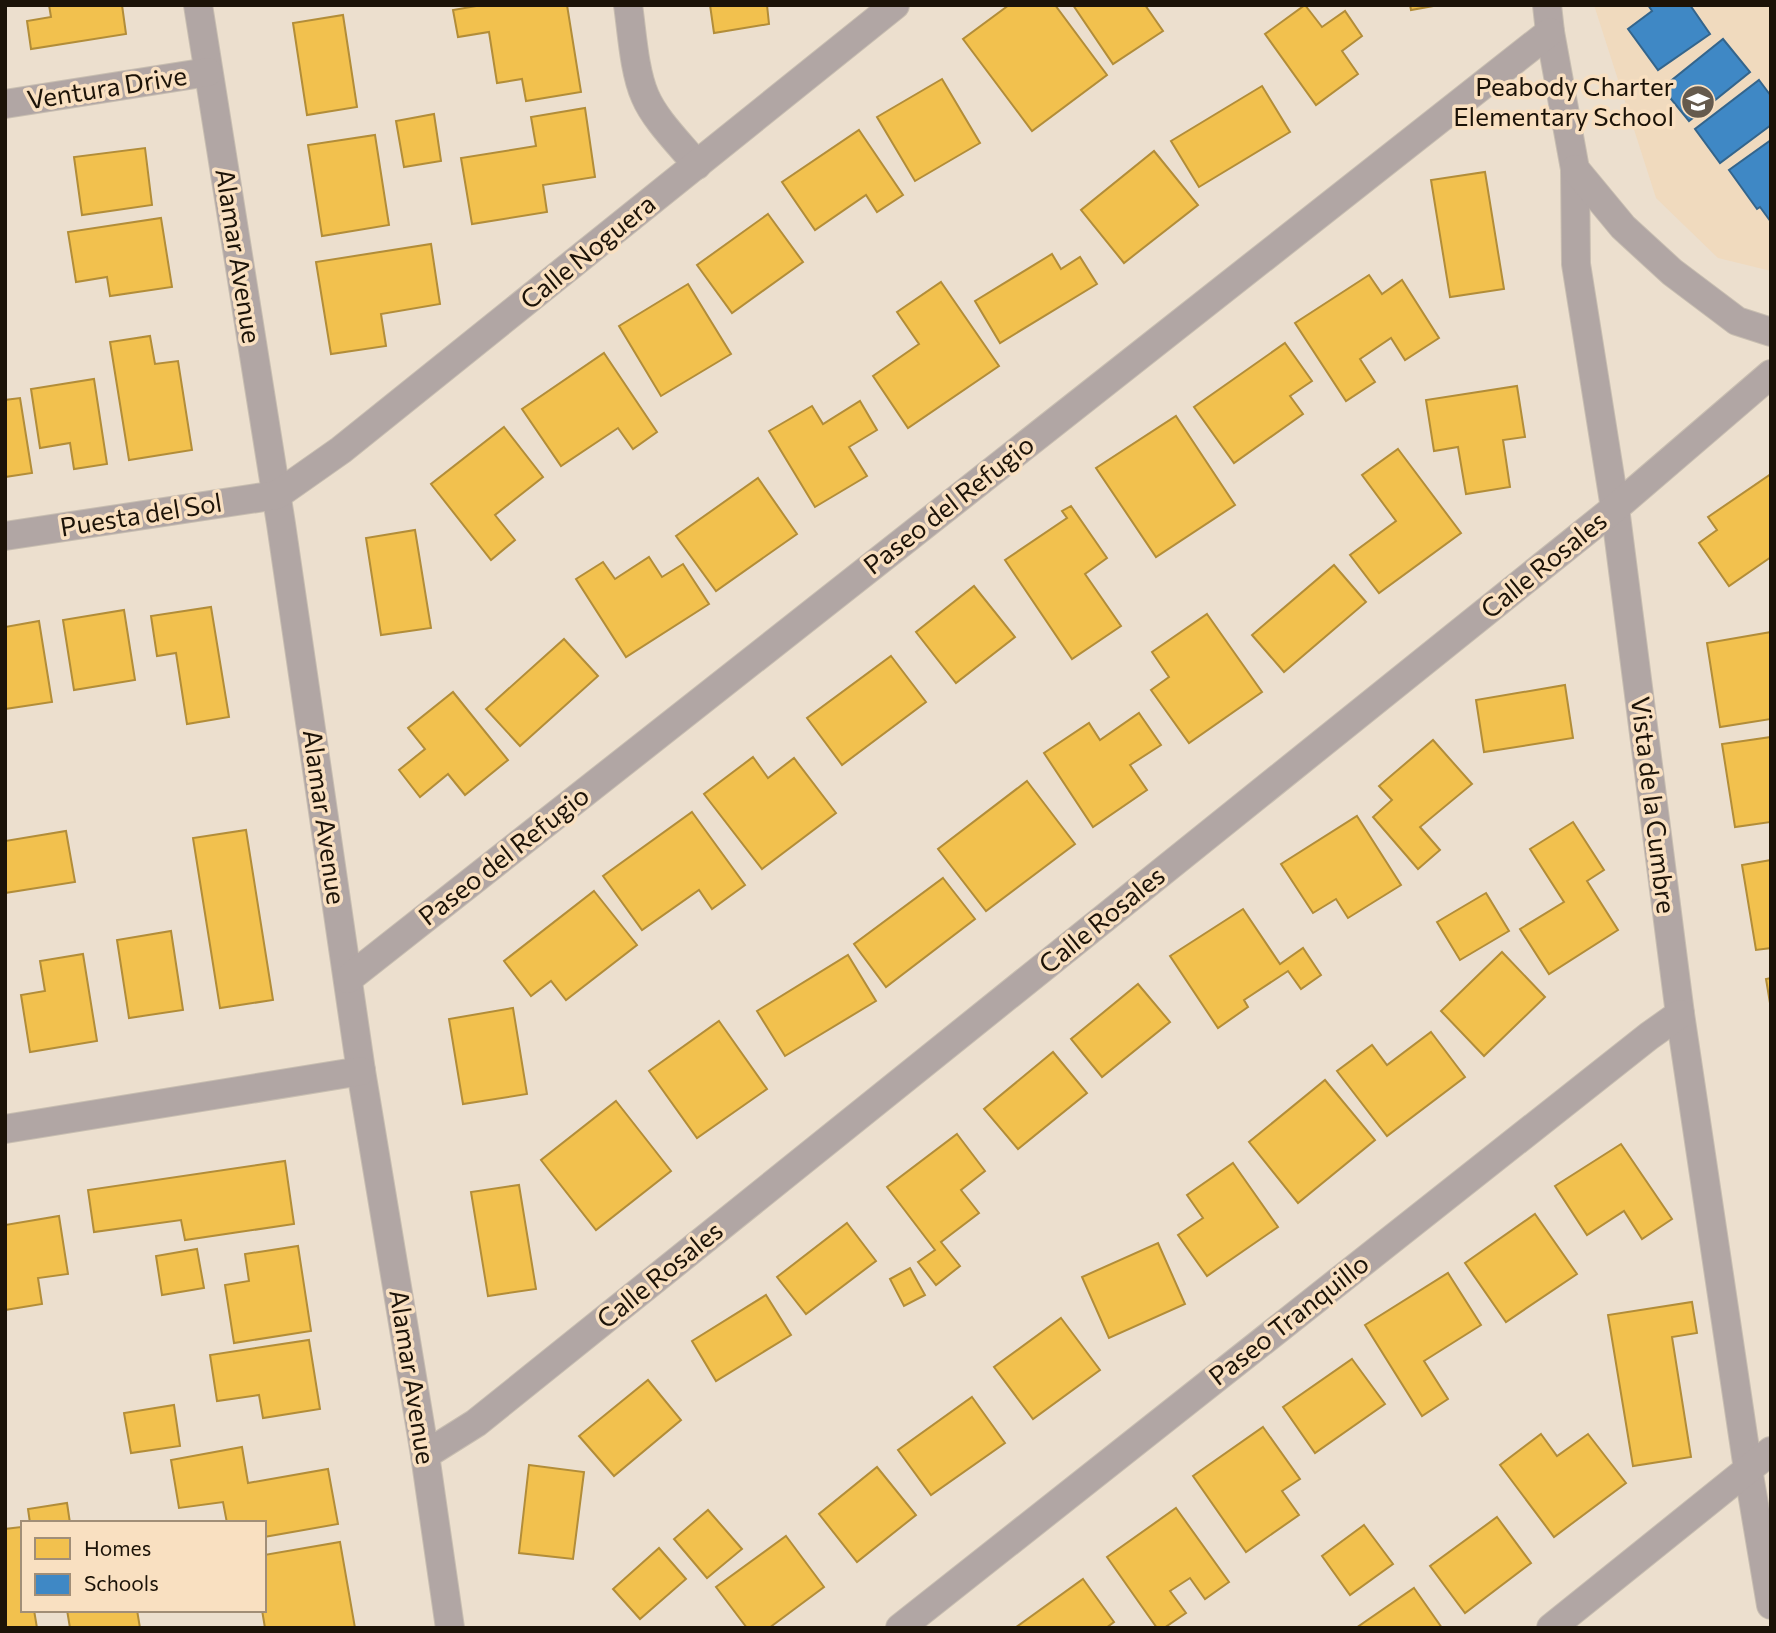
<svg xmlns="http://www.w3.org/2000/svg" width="1776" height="1633" viewBox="0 0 1776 1633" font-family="Commissioner,sans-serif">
<rect width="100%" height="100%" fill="#ecdfce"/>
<path fill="#f0dabe" d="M1594 5H1771V271L1718 258 1656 198Z"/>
<g fill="#f2c14e" stroke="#b28d39" stroke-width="2">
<path d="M49 5H122L126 34 31 49 27 21 51 17Z"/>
<path d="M482 5H567L581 92 526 101 522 79 497 83 489 32 458 37 453 10Z"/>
<path d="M710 5H767L769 24 714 33Z"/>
<path d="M1009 5H1055L1107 75 1032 131 963 39Z"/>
<path d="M1073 5H1145L1163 31 1113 64Z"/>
<path d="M1305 5 1322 27 1345 11 1362 36 1342 51 1358 74 1316 105 1265 34Z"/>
<path d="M1410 5H1439L1411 10Z"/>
<path d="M343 15 357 107 307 115 293 23Z"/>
<path d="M942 79 980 143 915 181 877 117Z"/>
<path d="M1262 86 1290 132 1199 187 1171 141Z"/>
<path d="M585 108 595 177 543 185 547 212 472 224 461 158 536 146 531 117Z"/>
<path d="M434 114 441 161 404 167 396 121Z"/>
<path d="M859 130 903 195 877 212 866 195 815 230 782 182Z"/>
<path d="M375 135 389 225 322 236 308 145Z"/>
<path d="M145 148 152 205 82 215 74 157Z"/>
<path d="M1154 151 1198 205 1124 263 1081 210Z"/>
<path d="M1485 172 1504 289 1450 297 1431 180Z"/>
<path d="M768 214 803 262 732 313 697 265Z"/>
<path d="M161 218 172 287 110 296 107 277 76 282 68 232Z"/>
<path d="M431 244 440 304 381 314 386 346 331 354 316 262Z"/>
<path d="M1052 254 1061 269 1080 257 1097 284 1000 343 975 301Z"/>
<path d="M1369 275 1382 294 1402 280 1439 338 1405 360 1391 338 1360 359 1375 382 1346 401 1295 323Z"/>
<path d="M941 282 999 366 908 428 873 376 919 344 897 312Z"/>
<path d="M688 284 731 354 661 396 619 326Z"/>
<path d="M150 336 155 364 178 361 192 450 129 460 110 342Z"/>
<path d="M1285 343 1312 381 1290 396 1303 414 1234 463 1194 407Z"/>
<path d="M604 353 657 432 633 449 618 428 561 466 522 409Z"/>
<path d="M94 379 107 464 74 469 70 443 40 448 31 389Z"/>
<path d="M1517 386 1525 437 1503 440 1510 487 1466 494 1458 447 1434 451 1426 400Z"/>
<path d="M20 398 32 473 5 477V400Z"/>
<path d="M860 401 877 430 849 447 867 476 815 507 769 431 812 406 823 424Z"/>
<path d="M1176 416 1235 505 1156 557 1096 468Z"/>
<path d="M504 427 543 477 495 515 515 540 491 560 431 484Z"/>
<path d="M1398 449 1461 533 1379 593 1350 555 1396 521 1362 475Z"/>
<path d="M1771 474V557L1729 586 1699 543 1717 530 1708 517Z"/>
<path d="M758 478 797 534 716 591 676 536Z"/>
<path d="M1071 506 1107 558 1085 574 1121 626 1072 659 1005 560 1067 518 1062 511Z"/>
<path d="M415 530 431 628 381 635 366 538Z"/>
<path d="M649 557 662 577 683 564 709 604 626 657 576 579 603 562 615 579Z"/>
<path d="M1334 565 1366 602 1284 672 1252 635Z"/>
<path d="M974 586 1015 637 956 683 916 632Z"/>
<path d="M211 607 229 717 187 724 176 653 157 656 151 616Z"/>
<path d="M124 610 135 680 74 690 63 620Z"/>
<path d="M1207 614 1262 692 1189 743 1151 690 1169 677 1152 652Z"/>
<path d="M39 621 52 702 5 709V627Z"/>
<path d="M1771 632V719L1720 727 1707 643Z"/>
<path d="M564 639 598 676 520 746 486 709Z"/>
<path d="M891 656 926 702 842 765 807 718Z"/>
<path d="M1565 685 1573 738 1484 752 1476 700Z"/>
<path d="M453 692 508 760 465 795 448 774 420 797 399 770 425 749 408 728Z"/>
<path d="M1139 713 1161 745 1130 765 1147 790 1093 827 1044 753 1089 723 1100 740Z"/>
<path d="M1771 737V822L1735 827 1722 744Z"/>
<path d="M1433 740 1472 784 1420 827 1440 850 1418 869 1373 817 1392 800 1379 786Z"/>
<path d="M753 757 768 778 794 758 836 813 762 869 704 794Z"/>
<path d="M1027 781 1075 844 986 911 938 849Z"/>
<path d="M692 812 745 885 712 909 699 890 642 930 603 876Z"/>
<path d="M1357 816 1401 885 1348 918 1336 899 1313 913 1281 864Z"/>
<path d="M1573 822 1604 870 1587 881 1618 930 1549 974 1520 929 1564 902 1530 849Z"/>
<path d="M246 830 273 1000 220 1008 193 838Z"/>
<path d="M66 831 75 882 5 893V841Z"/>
<path d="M1771 860V948L1756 950 1742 865Z"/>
<path d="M943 878 975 919 886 987 854 944Z"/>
<path d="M594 891 637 945 566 1000 551 981 531 996 504 961Z"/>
<path d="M1486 893 1509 931 1460 960 1437 922Z"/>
<path d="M1243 909 1280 964 1303 948 1321 975 1301 989 1288 971 1244 1000 1248 1007 1218 1028 1170 956Z"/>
<path d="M171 931 183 1010 129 1018 117 940Z"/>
<path d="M1502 952 1545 997 1484 1056 1441 1011Z"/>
<path d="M83 954 97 1041 30 1052 21 995 45 991 40 961Z"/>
<path d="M848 955 876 1001 785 1056 757 1011Z"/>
<path d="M1771 978V1009L1766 979Z"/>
<path d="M1138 984 1170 1022 1102 1077 1071 1039Z"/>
<path d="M513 1008 527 1094 463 1104 449 1019Z"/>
<path d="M719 1021 767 1089 697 1138 649 1071Z"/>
<path d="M1431 1032 1465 1077 1387 1136 1337 1071 1372 1045 1387 1065Z"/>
<path d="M1053 1052 1087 1093 1018 1149 984 1109Z"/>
<path d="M1325 1080 1375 1140 1298 1203 1249 1142Z"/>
<path d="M616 1101 671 1171 596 1230 541 1160Z"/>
<path d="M957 1134 985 1171 961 1190 979 1213 941 1242 960 1266 936 1285 918 1262 935 1250 887 1187Z"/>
<path d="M1621 1144 1672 1219 1642 1239 1624 1211 1587 1235 1555 1186Z"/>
<path d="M285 1161 294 1224 185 1240 181 1220 94 1232 88 1190Z"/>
<path d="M1233 1163 1278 1227 1207 1276 1178 1235 1203 1218 1187 1195Z"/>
<path d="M519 1185 536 1289 488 1296 471 1192Z"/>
<path d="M1535 1214 1577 1274 1506 1322 1465 1263Z"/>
<path d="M59 1216 68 1274 38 1278 42 1304 5 1310V1225Z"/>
<path d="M847 1223 876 1261 806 1314 777 1277Z"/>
<path d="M1158 1243 1185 1304 1109 1338 1082 1277Z"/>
<path d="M298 1246 311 1331 234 1343 225 1285 249 1281 245 1254Z"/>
<path d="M197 1249 204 1288 162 1295 156 1256Z"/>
<path d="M910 1268 925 1295 904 1306 890 1279Z"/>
<path d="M1448 1273 1481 1325 1424 1361 1448 1399 1422 1416 1365 1325Z"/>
<path d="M766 1295 791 1335 716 1381 692 1341Z"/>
<path d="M1692 1302 1697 1333 1672 1337 1691 1457 1633 1466 1608 1315Z"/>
<path d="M1061 1318 1100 1370 1033 1419 994 1367Z"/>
<path d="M309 1340 320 1409 263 1418 259 1395 217 1401 210 1355Z"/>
<path d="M1352 1359 1385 1404 1315 1453 1283 1407Z"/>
<path d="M648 1380 681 1420 614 1476 579 1436Z"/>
<path d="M972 1397 1005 1443 931 1495 898 1450Z"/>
<path d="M174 1405 180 1446 131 1453 124 1413Z"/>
<path d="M1263 1427 1300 1479 1282 1491 1299 1515 1246 1552 1193 1476Z"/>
<path d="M1541 1434 1557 1456 1588 1434 1626 1483 1554 1537 1500 1465Z"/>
<path d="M242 1447 248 1483 328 1469 338 1524 264 1537V1523H227L223 1502 179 1508 171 1460Z"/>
<path d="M529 1465 584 1472 573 1559 519 1553Z"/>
<path d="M877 1467 916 1515 857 1562 819 1514Z"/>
<path d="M67 1503 70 1523H30L28 1509Z"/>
<path d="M1176 1508 1229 1582 1205 1599 1190 1578 1170 1591 1186 1613 1164 1628H1157L1107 1557Z"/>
<path d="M708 1510 742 1549 707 1578 674 1539Z"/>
<path d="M1497 1517 1531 1563 1465 1613 1430 1566Z"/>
<path d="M1364 1525 1393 1564 1350 1595 1322 1556Z"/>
<path d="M21 1527 23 1538V1610H34L37 1628H5V1529Z"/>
<path d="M786 1536 824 1587 769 1628H747L716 1587Z"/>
<path d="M340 1542 355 1628H265L262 1610H264V1555Z"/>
<path d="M659 1548 686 1579 640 1619 613 1589Z"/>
<path d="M1083 1579 1114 1622 1106 1628H1015Z"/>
<path d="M1414 1588 1442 1628H1356Z"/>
<path d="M67 1610H137L140 1628H70Z"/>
</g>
<g fill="#3f88c5" stroke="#34658c" stroke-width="2">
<path d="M1648 5H1690L1710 34 1658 70 1628 29 1652 11Z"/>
<path d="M1723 39 1750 72 1689 121 1662 88Z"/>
<path d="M1759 80 1771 96V125L1720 163 1695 129Z"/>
<path d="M1771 140V222L1760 207 1757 209 1729 170Z"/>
</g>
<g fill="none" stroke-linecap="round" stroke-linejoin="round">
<g stroke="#c8beb1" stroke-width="30">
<g id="minor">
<path d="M198 5 281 524 361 1071 425 1455 450 1628"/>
<path d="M628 5C632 32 634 71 645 96 655 120 680 144 697 165"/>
<path d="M1547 5 1550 32 1575 169 1576 264 1615 508 1680 1014 1748 1469 1771 1605"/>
<path d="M5 104 208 72"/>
<path d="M1575 169 1623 227 1672 272 1737 321 1771 332"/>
<path d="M5 536 277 495 341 450 895 5"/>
<path d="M348 979 1550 32"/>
<path d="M5 1129 361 1071"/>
<path d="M425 1455 476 1423 1615 508 1771 374"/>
<path d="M900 1628 1649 1036 1680 1014"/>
<path d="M1551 1628 1771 1451"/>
</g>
</g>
<use href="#minor" stroke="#b1a6a4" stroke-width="28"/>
</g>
<defs>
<g id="school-disc" transform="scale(1.75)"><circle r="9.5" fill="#655a4d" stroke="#f9e0c1"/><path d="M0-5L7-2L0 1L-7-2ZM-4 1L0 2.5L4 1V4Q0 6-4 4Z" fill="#fff"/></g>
</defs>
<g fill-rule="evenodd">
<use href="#school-disc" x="1698" y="102"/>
</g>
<g text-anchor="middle" stroke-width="7" stroke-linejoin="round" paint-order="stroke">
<g font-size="26" fill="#1c1308" stroke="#f9e0c1" text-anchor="end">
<text x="1674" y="96">Peabody Charter<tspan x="1674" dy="30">Elementary School</tspan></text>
</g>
<g font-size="26" fill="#1c1308" stroke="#f9e0c1">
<text transform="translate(107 88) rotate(-9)" y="9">Ventura Drive</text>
<text transform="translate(588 252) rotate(-39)" y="9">Calle Noguera</text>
<text transform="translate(238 256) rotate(81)" y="9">Alamar Avenue</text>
<text transform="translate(949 505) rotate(-38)" y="9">Paseo del Refugio</text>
<text transform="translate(141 515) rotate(-9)" y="9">Puesta del Sol</text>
<text transform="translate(1544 565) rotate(-39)" y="9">Calle Rosales</text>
<text transform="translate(1653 805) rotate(83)" y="9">Vista de la Cumbre</text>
<text transform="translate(324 817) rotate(82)" y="9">Alamar Avenue</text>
<text transform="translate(504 856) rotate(-38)" y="9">Paseo del Refugio</text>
<text transform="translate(1102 920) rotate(-39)" y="9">Calle Rosales</text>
<text transform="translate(660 1275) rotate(-39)" y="9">Calle Rosales</text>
<text transform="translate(1289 1320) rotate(-38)" y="9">Paseo Tranquillo</text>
<text transform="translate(412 1377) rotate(81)" y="9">Alamar Avenue</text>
</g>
</g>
<rect width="1776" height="1633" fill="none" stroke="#1c1308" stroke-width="14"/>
<rect x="21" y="1521" width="245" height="91" fill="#f9e0c1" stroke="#a18e77" stroke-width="2"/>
<rect x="35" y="1538" width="35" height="21" fill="#f2c14e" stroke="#a18e77" stroke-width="2"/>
<text x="84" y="1556" font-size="21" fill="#1c1308">Homes</text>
<rect x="35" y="1574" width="35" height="21" fill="#3f88c5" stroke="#a18e77" stroke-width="2"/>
<text x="84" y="1591" font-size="21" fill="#1c1308">Schools</text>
</svg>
